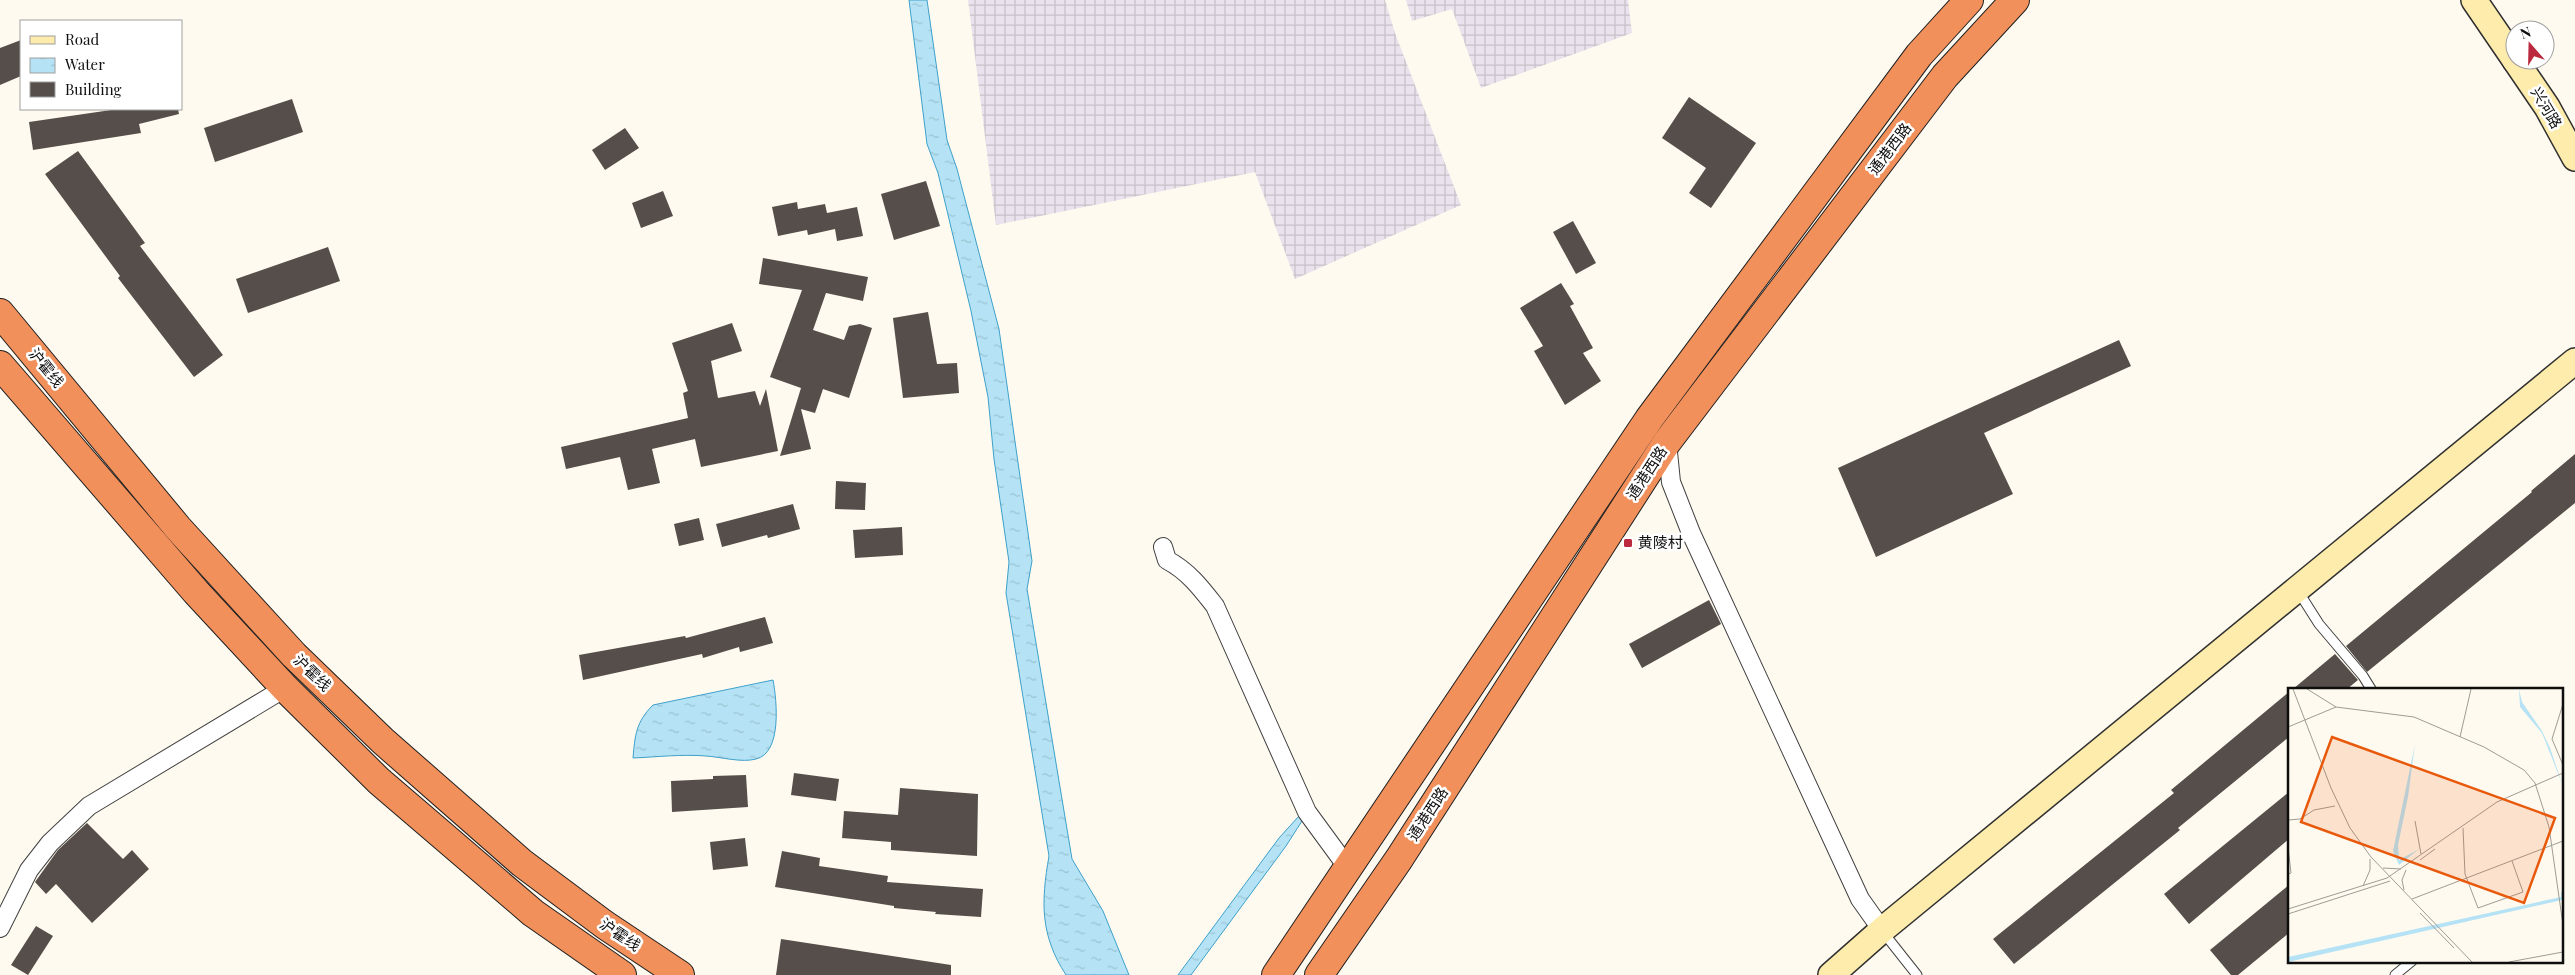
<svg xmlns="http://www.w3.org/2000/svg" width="2575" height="975" viewBox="0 0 2575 975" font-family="'Playfair Display','Noto Sans SC',serif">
<defs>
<pattern id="industrial-grid" width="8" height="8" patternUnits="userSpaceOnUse" patternTransform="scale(1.25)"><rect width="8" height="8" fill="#eae2ec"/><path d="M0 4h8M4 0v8" fill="none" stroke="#c8c1c9"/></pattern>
<pattern id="water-ripples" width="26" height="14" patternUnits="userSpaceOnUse" patternTransform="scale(1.25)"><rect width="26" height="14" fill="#b5e3f5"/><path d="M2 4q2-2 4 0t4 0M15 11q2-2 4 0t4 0" fill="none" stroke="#9ac2d1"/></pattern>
</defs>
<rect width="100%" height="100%" fill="#fffaef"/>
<g fill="url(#industrial-grid)">
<path d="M968 0H1385L1395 33 1461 205 1295 279 1255 172 996 225Z"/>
<path d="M1406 0H1628L1632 33 1481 88 1452 9 1412 21Z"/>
</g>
<g fill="url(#water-ripples)" stroke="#3da0ca">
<path d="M909 0H927L947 140 957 169 999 329 1032 561 1027 589 1072 859 1103 911 1129 975H1066C1040 935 1041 902 1049 856L1006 593 1009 562 994 459 988 397 971 311 938 173 927 144Z"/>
<path d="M773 680C777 701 782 753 756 759 742 763 721 757 706 756 682 754 657 757 633 758 635 735 636 722 653 705Z"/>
<path d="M1299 816 1302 821 1286 846 1191 975H1178L1279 838Z"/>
</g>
<g fill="#564e4a">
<path d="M21 40V76L0 85V48Z"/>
<path d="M1689 97 1756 143 1711 208 1689 193 1706 168 1662 138Z"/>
<path d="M292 99 303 132 215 162 204 128Z"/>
<path d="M118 109H178L179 114 139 124 141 133 33 150 29 122Z"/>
<path d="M625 128 639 148 605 170 592 150Z"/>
<path d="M78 151 145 243 140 246 223 355 194 377 118 278 120 276 45 174Z"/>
<path d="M926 181 940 226 894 240 881 194Z"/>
<path d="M663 191 673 216 641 228 632 203Z"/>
<path d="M797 202 798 209 825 204 827 213 857 207 863 236 837 241 835 229 808 235 807 230 778 236 772 207Z"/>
<path d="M1573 221 1596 263 1576 274 1553 232Z"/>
<path d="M328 247 340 281 248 313 236 279Z"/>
<path d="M763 258 868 277 863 301 826 293 813 330 844 340 849 326 860 324 872 328 849 398 823 389 815 413 801 409 811 449 780 456 801 388 770 377 802 290 759 284Z"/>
<path d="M1561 283 1574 304 1570 306 1593 348 1583 353 1601 381 1565 405 1534 351 1543 346 1520 308Z"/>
<path d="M928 312 937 364 957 363 959 393 903 398 893 318Z"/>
<path d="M732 323 742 351 711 361 718 398 755 391 760 406 766 389 778 451 701 467 695 439 652 449 660 483 628 490 620 457 566 469 561 447 688 418 683 393 688 391 672 343Z"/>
<path d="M2119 340 2131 366 1984 433 2013 494 1876 557 1838 468Z"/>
<path d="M2575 454V503L2367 672 2346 646 2532 492 2531 491Z"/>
<path d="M836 481 866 483 865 510 835 509Z"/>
<path d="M793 504 800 529 768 538 767 535 722 547 716 524Z"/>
<path d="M699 518 704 540 679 546 674 524Z"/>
<path d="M902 527 903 555 855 558 853 530Z"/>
<path d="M1709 600 1721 624 1642 668 1629 644Z"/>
<path d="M765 617 773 643 740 652 739 647 703 658 702 654 583 680 579 655 685 636 686 638Z"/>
<path d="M2335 654 2358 680 2347 689H2293Z"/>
<path d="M2289 692V737L2178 828 2180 830 2014 964 1993 939 2174 793 2171 790Z"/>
<path d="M794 773 839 779 836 801 791 795Z"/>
<path d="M746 775 748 807 672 812 671 781 713 779V776Z"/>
<path d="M900 788 978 794 977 856 891 850V842L842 838 844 811 898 815Z"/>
<path d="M2289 792V839L2189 924 2164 894Z"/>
<path d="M87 823 123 859 132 850 149 869 92 923 56 884 46 894 35 882 58 850Z"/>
<path d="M745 838 748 866 713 870 710 842Z"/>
<path d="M782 851 820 858 819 866 888 876 887 882 983 889 981 917 935 914 936 912 894 908V906L775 887Z"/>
<path d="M2289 885V933L2238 975H2231L2210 950Z"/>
<path d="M36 926 53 936 28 975 11 965Z"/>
<path d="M781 939 951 965V975H776Z"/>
</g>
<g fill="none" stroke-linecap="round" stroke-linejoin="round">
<g stroke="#414141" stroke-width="11">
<g id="lane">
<path d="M2298 591 2319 624 2363 676 2371 689"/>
<path d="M1883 932 1917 975"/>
<path d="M2395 975 2412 961"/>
</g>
</g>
<g stroke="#414141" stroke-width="20">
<g id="street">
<path d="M1667 442 1671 482 1691 533 1860 899 1882 930"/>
<path d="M1163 547 1167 560C1188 571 1201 588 1215 606L1307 812 1348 868"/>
<path d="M0 928 29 870 50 843 89 806 285 688"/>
</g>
</g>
<g stroke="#303030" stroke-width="28">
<g id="secondary">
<path d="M2474 0 2515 60"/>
<path d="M2515 60 2547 107 2575 158"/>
<path d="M1831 975 1882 930 2575 361"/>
</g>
</g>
<g stroke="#1f1f1f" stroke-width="30">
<g id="highway">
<path d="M0 313 178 528 294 655 383 741 522 863 605 925 680 975"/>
<path d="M0 365 196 592 285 688 379 781 533 913 622 975"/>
<path d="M1276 975 1649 419 1919 55 1969 0"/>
<path d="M1319 975 1399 859 1667 442 1945 76 2015 0"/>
</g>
</g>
<use href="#lane" stroke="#fff" stroke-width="9"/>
<use href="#street" stroke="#fff" stroke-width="18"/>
<use href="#secondary" stroke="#fdecac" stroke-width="25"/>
<use href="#highway" stroke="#f1905b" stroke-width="28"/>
</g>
<rect fill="#bb293f" stroke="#fff" stroke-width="2" x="1623" y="538" width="10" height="10" rx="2.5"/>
<g text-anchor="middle" stroke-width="5" stroke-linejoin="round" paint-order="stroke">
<g font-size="15" fill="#0e0e0e" stroke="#fff">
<text transform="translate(2546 108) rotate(59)" y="5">兴河路</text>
<text transform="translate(1890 149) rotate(-53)" y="5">通港西路</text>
<text transform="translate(46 368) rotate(51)" y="5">沪霍线</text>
<text transform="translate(1647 473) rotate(-57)" y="5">通港西路</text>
<text transform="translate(312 673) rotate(44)" y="5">沪霍线</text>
<text transform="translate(1428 814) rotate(-57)" y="5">通港西路</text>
<text transform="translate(620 935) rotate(34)" y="5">沪霍线</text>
</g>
<g font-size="15" fill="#0e0e0e" stroke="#fff" text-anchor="start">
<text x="1638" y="548">黄陵村</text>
</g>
</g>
<g transform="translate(2288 688)">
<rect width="275" height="275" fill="#fffaef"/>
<path d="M231 1 234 14 254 43 262 60 275 98 254 45 232 19ZM127 56 120 109 110 157 111 172 131 161 111 177 105 163ZM273 204H275V216L274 212 0 274V269L273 209Z" fill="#b5e3f5"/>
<path fill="none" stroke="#9f9c95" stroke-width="1" d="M5 1 43 100 62 140 83 169 184 274M19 1 48 19 126 29 196 59 236 82 247 95 261 139 275 237M275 16 264 51 275 77M0 39 48 19M172 49 183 1M0 132 12 131 26 122 47 118M127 133 133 166M175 140 177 186 190 220 235 204 224 173M0 159 3 185 0 186M132 172 147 161M95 180 113 181M99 190 209 114 275 85M75 198 82 182V171M116 202 114 192 118 182M124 211 275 153M0 221 99 190M132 225 166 260M0 226 102 193M221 274 275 264"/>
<path fill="#e8590c" fill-opacity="0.15" stroke="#e8590c" stroke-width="2.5" d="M44 49 267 130 236 215 13 134Z"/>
<rect width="275" height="275" fill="none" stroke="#0e0e0e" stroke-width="2.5"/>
</g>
<rect x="20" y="20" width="162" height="90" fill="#ffffff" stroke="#9f9f9f"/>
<rect x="30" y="36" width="25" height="8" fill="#fdecac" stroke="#9f9f9f"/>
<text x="65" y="45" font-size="15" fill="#0e0e0e">Road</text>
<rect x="30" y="58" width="25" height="15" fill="url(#water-ripples)" stroke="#9f9f9f"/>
<text x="65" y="70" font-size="15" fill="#0e0e0e">Water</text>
<rect x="30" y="82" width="25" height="15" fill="#564e4a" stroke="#9f9f9f"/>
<text x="65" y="95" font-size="15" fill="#0e0e0e">Building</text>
<g transform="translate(2530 45) rotate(340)"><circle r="24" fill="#ffffff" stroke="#9f9f9f"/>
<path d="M0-4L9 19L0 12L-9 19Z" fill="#bb293f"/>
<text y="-8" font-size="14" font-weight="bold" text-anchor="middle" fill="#0e0e0e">N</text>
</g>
</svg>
